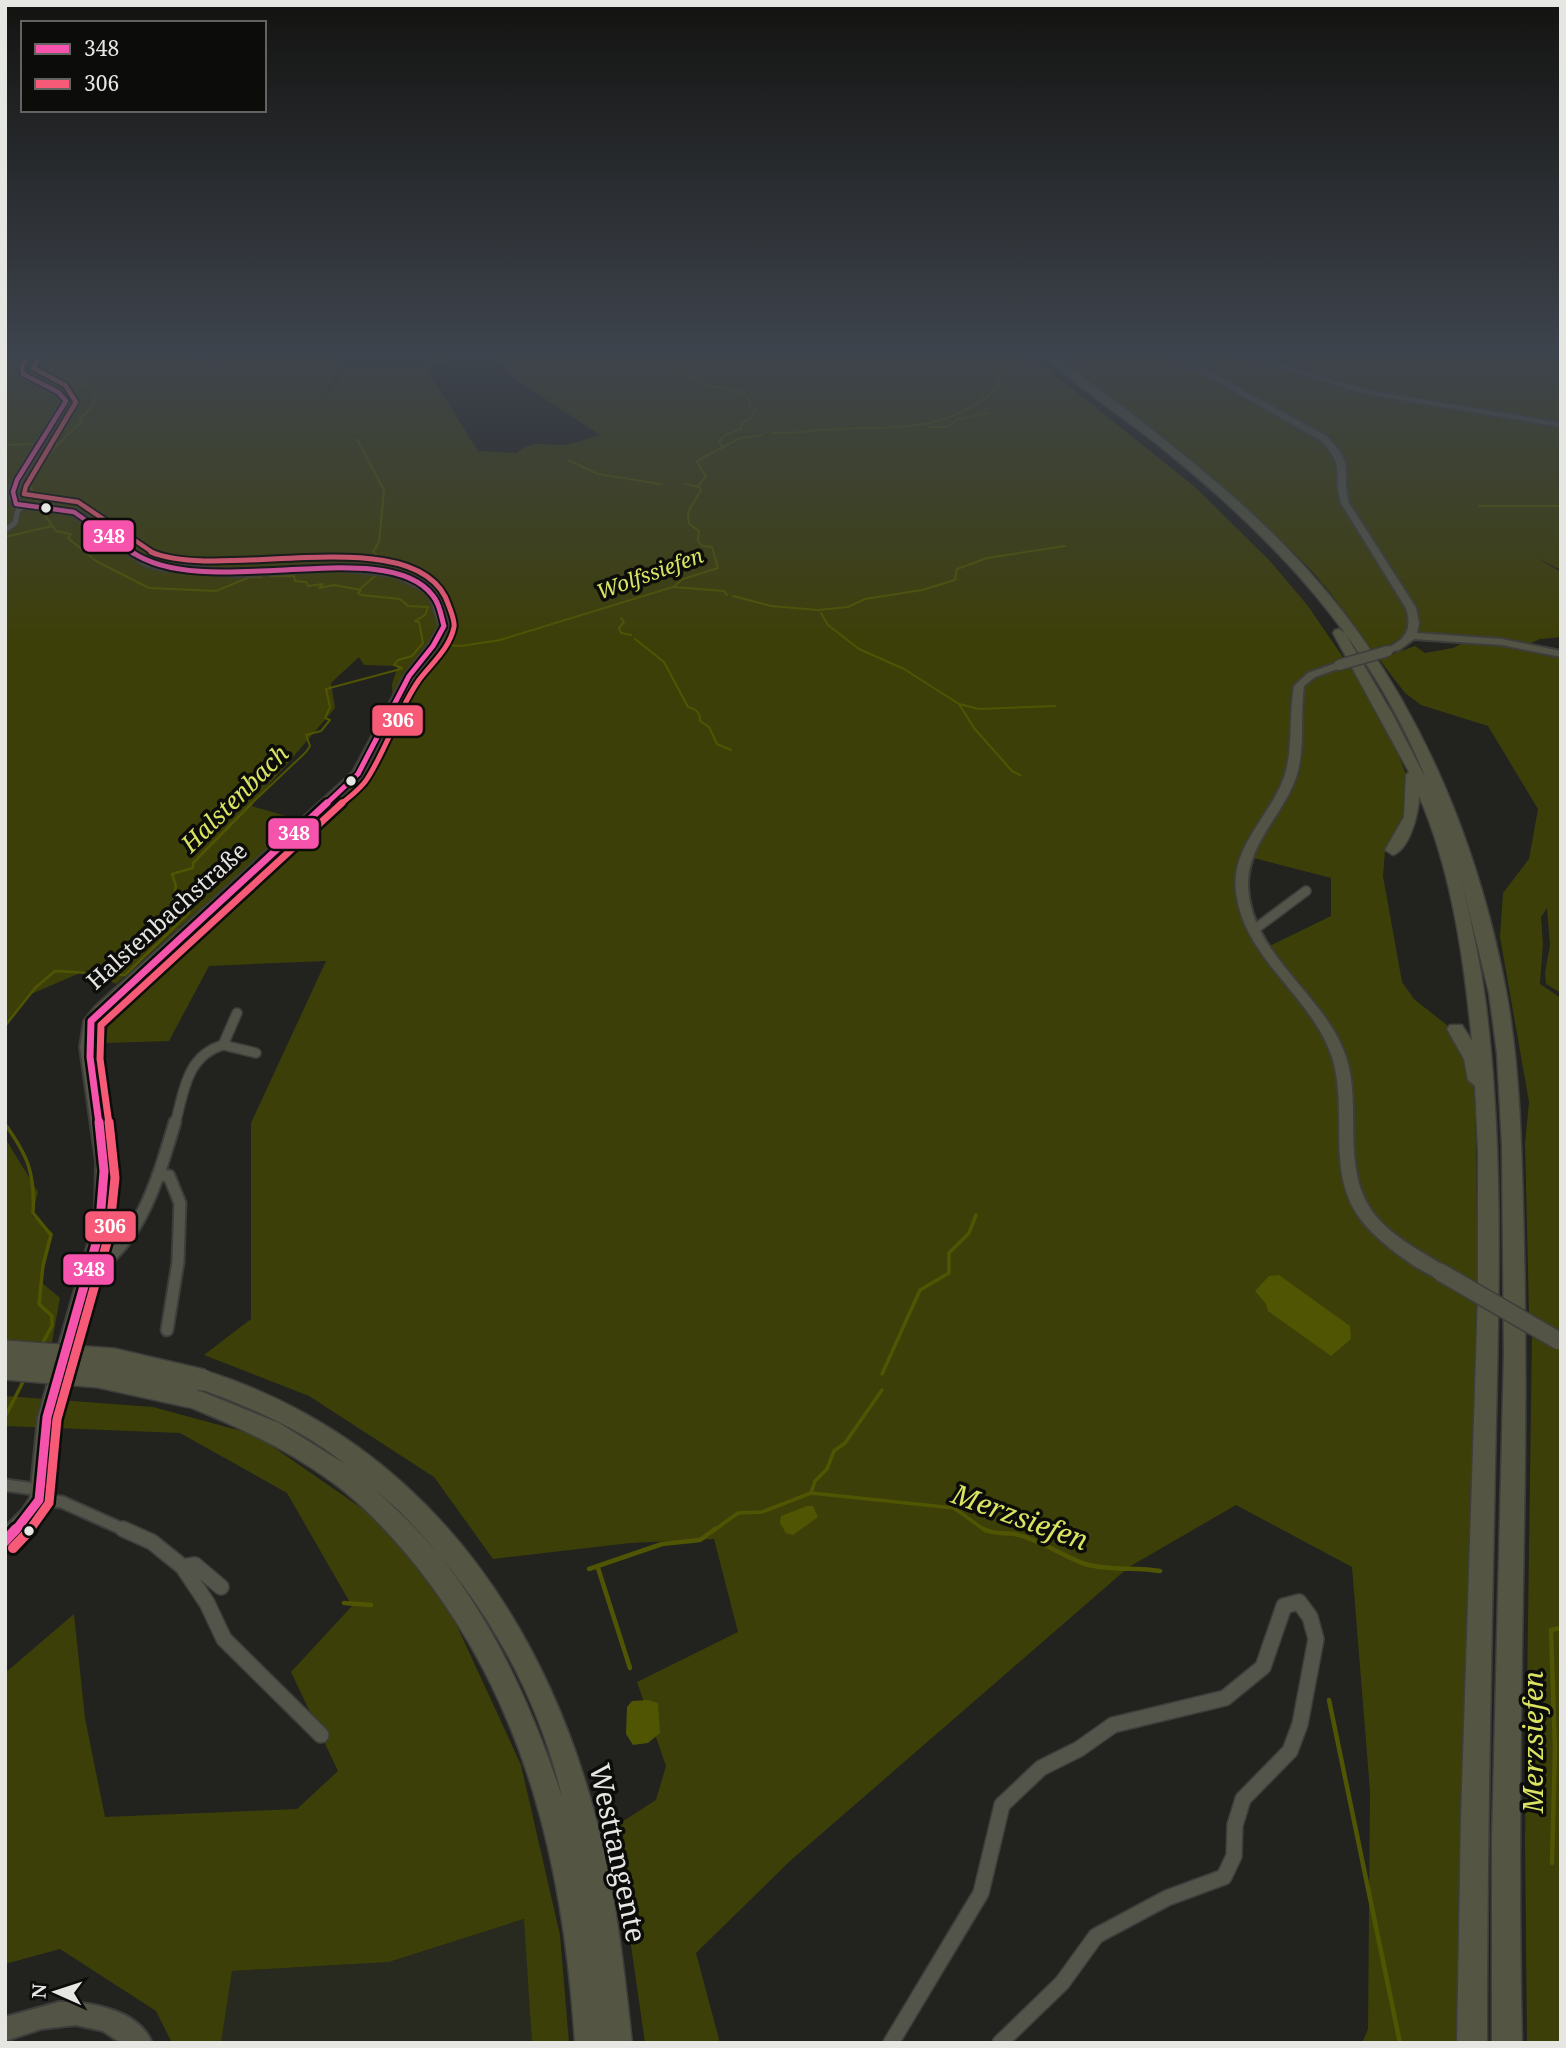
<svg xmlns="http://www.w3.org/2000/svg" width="1566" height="2048" viewBox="0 0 1566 2048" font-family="'Noto Serif',serif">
<rect width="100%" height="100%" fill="#22221f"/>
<path fill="#282a20" d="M525 1919 532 2043H221L232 1971 389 1962Z"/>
<g fill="#3d3f08" fill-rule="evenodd">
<path d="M5 356H198L229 375 201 356H351L314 411 346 367H422L417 356H473L425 367 483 459 479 451 517 453C532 440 542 445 561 445 573 445 588 438 600 435L514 378 491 356H1031L1195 487 1270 561 1308 606 1358 679 1391 737 1409 781 1405 823 1385 851 1383 876 1402 982 1414 999 1453 1030 1475 1070 1478 1300 1456 2043H1362L1368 2029 1370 1791 1352 1567 1236 1505 1129 1567 790 1861 696 1953 720 2043H645L614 1827 656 1800 666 1766 637 1682 738 1632 714 1539 630 1543 493 1559 434 1477 309 1396 204 1355 251 1319V1123L326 961 209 966 169 1041 105 1043 112 1004 241 886 317 821 360 777 393 721 392 684 398 666 364 665 359 657 331 683 335 708 251 806 304 821 193 915 116 984 87 970 29 995 5 1024ZM1246 856 1331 878V916L1261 950 1249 926Z"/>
<path d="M1054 356H1561V570L1537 558 1561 572V637L1540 639 1529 644 1405 635 1386 647 1373 651C1352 623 1332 592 1308 567 1231 488 1141 423 1054 356Z"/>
<path d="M1465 642 1493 643 1561 655V993L1546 984 1545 973 1550 945 1547 908 1541 917 1543 944 1540 984 1561 998V1334L1529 1314 1525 1143 1529 1102 1500 937 1503 893 1529 859 1538 809 1488 726 1421 705 1405 693 1379 659 1415 646 1425 653 1453 648Z"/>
<path d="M5 1138 38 1192 32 1216 53 1233 41 1282 60 1298 52 1342 5 1341Z"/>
<path d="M1532 1334 1561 1350V2043H1527L1525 1841Z"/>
<path d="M5 1396 153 1407 256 1435 373 1516 439 1587 521 1765 560 1935 569 2043H532L524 1919 389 1962 232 1971 221 2043H172L156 2011 60 1949 5 1964V1673L74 1614 85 1718 105 1817 297 1809 338 1771 291 1672 352 1606 287 1493 180 1433 5 1426Z"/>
</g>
<g fill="#505503">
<path d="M1279 1275 1350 1326 1351 1339 1331 1356 1268 1311 1266 1304 1255 1291 1269 1276Z"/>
<path d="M807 1506H813L818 1517 793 1535 786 1533 780 1523 781 1516Z"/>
<path d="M648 1700 658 1703 660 1733 648 1743 633 1745 626 1734 627 1707 632 1701Z"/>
</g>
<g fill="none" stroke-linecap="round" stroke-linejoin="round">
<g stroke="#505503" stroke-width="2">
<path d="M664 356 662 364 673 373 696 377 705 385 743 392 750 401V406"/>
<path d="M928 427H948L958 419 988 413"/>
<path d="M772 433C794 434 815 430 837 429 900 426 948 433 998 387V370"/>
<path d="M357 439 384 490 379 542 373 552 376 554 375 558"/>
<path d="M46 444 55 441 58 444"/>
<path d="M5 445 35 444"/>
<path d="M722 446 719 442 725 435 741 429 742 423 752 417 756 408"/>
<path d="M568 460 598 474 660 484"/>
<path d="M685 484 699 487"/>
<path d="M39 506 31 488 26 486 28 477 35 475V470L43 462 41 461 82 421 80 418C92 410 98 401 92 387 76 382 58 378 53 360L56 356"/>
<path d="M1479 506H1561"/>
<path d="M42 511 56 531 71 534 68 538 96 561 149 588 216 591 250 577H261"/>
<path d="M5 537 52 526"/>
<path d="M373 561 382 567 381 569"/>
<path d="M270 576H294L295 581 306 582 308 586 323 584 319 588 334 585 361 590 358 593 361 595 400 599 408 606 428 607 425 615 415 621 419 622 423 643"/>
<path d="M673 587 724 591 727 595"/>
<path d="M360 589 376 575"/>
<path d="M733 596 771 606 818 610 848 607 865 599 922 590 955 580 957 569 987 558 1065 546"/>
<path d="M821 613 828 625 859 649 904 669 959 704 974 728 1012 771 1020 775"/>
<path d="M621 618 624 622 619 628 621 633 631 635"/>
<path d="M635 639 664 662 688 707C696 709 700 712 700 721L709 727 717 744 731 750"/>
<path d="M442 645 461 646 500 640 673 587 683 579 718 568 712 547 702 546 698 541 699 531 689 524 688 512 701 490 699 484 706 477 697 461 740 438 763 435"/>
<path d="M959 704 979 709 1055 706"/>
<path d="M250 805 306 752 310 746 306 735 321 731 330 720 325 718 330 707 326 689 397 670 402 668 394 665 398 660 412 656 423 643"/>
</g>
<path stroke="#505503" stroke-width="2.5" d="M5 1026 35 988 55 971 125 975 189 913 190 910 173 901 176 886 172 874 193 868V863L252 803"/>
<g stroke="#505503" stroke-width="3.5">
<path d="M5 1124C28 1156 35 1173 33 1213L51 1235 43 1265 39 1304 52 1316V1326L42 1344"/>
<path d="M882 1374 920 1290 949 1273V1253L969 1233 976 1215"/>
<path d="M5 1417 25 1378"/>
<path d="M811 1493 815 1481 827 1469 834 1451 845 1443 882 1390"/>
<path d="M713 1531 738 1513 762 1512 811 1493 954 1508 986 1531"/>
</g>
<g stroke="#505503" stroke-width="4.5">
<path d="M984 1529C993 1535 1005 1532 1015 1534 1039 1539 1062 1556 1085 1564 1109 1571 1135 1567 1160 1571"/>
<path d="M598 1568 630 1668"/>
<path d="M589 1569 662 1544 700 1540 715 1529"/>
<path d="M344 1603 371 1605"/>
<path d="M1329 1700 1400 2043"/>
<path d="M1552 1863 1555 1749 1551 1630 1561 1628"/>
</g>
<g stroke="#3d3d3b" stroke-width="7">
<path id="street-far3" d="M5 530 15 523 18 510 22 507"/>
</g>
<g stroke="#3d3d3b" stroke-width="12">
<g id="street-far2">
<path d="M1255 929 1306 891"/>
<path d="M223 1045 256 1053"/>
<path d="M175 1124C184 1092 186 1056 223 1045L237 1013"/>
</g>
</g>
<g stroke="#3d3d3b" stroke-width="15">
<g id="street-far1">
<path d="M158 1175 169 1176 180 1203 178 1262 167 1330"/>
<path d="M88 1274C141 1243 158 1178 175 1122"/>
<path d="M5 1485 41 1490"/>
<path d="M39 1500 62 1502 127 1531"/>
</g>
</g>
<g stroke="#3d3d3b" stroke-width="18">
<g id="street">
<path d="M123 1529 152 1542 183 1567 207 1603 224 1639 321 1735"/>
<path d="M183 1567 195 1565 221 1587"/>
<path d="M891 2043 981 1893 1002 1805 1041 1768 1079 1749 1113 1725 1225 1698 1263 1667 1284 1606 1299 1602 1310 1617 1316 1639 1300 1724 1290 1751 1243 1799 1235 1825 1234 1856 1224 1877 1167 1898 1096 1936 1062 1983 1000 2043"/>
</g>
</g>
<g stroke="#3d3d3b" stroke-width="4">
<g id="secondary">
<path d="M24 356H31L26 365 27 373 61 391 70 401 22 480 17 492 20 502 77 510 150 561 162 564C187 566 212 569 237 570 295 572 382 549 431 587 442 596 445 613 449 626L437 648 414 677 362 776 98 1022C91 1070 109 1115 112 1162 113 1186 111 1210 107 1233L56 1417 48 1500 36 1522 12 1548 5 1550V1527L22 1510 30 1498 38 1417 91 1233 95 1209 96 1162 80 1047 84 1021 95 1007 353 772 404 676 428 645 439 626 431 600 426 592 394 576 340 570 238 576 161 570 144 565 71 514 13 506 9 498 10 486 62 401 56 394 20 376 18 365Z"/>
<path d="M1172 356H1181L1326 436C1357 466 1340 469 1349 503L1416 608 1419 623 1417 633 1502 639 1561 651V657L1502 645 1414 639 1399 650 1384 653V649C1405 641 1413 630 1406 608L1341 503C1332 472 1347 466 1320 440Z"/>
<path d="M1241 356H1253L1367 390 1561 423V427L1366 394Z"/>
<path d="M1339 662 1344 665 1343 667 1315 677 1304 686C1300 714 1305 743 1298 771 1287 812 1247 842 1248 886 1250 952 1320 992 1343 1049 1364 1098 1341 1157 1368 1205 1384 1233 1419 1250 1446 1267L1448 1272 1446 1277 1440 1279C1415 1270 1371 1237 1357 1214 1325 1164 1351 1102 1329 1049 1306 992 1243 956 1236 891 1231 850 1266 819 1281 785 1295 754 1288 719 1294 686L1308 673Z"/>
<path d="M59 2002C90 2001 139 2010 152 2043H121L103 2031 76 2025 41 2029 5 2041V2017Z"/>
</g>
</g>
<g stroke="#3d3d3b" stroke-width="3">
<g id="highway">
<path d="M1046 356H1056C1167 441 1282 523 1363 639 1436 742 1483 867 1506 991 1519 1061 1521 1133 1523 1204 1526 1313 1526 1421 1524 1530 1521 1701 1518 1872 1522 2043H1492V1840L1504 1354 1502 1145 1497 1053 1489 993 1458 866C1469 912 1480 958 1486 1006 1505 1159 1498 1313 1495 1468 1491 1659 1487 1851 1487 2043H1457L1461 1818 1478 1296V1150L1475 1086 1468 1080 1464 1059 1447 1029 1450 1025H1462L1472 1041C1464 959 1452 872 1419 796 1419 812 1410 849 1393 855L1385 850 1404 817 1406 775 1409 772 1333 633 1335 630 1339 629 1345 633 1393 715 1426 779C1371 641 1277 541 1163 449 1125 418 1081 391 1046 356Z"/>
<path d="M203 1370C436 1443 563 1644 609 1875 620 1931 626 1987 632 2043H575C564 1870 527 1706 418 1568 393 1537 364 1505 332 1482 284 1447 236 1426 182 1404L179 1397 182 1390 190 1387 279 1423 345 1464C300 1428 248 1406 195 1387L192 1380 195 1373ZM362 1479C460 1559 533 1673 562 1797 529 1698 484 1598 410 1522 396 1506 378 1493 362 1479Z"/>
</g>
</g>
<use href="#street-far3" stroke="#54554a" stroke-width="5"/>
<use href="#street-far2" stroke="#54554a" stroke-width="9"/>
<use href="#street-far1" stroke="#54554a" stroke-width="11"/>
<use href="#street" stroke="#54554a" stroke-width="15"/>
<use href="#secondary" fill="#535446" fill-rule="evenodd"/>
<use href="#highway" fill="#545643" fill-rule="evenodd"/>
<g stroke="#3d3d3b" stroke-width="13" stroke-linecap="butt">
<path id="secondary-bridge-far1" d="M1339 665 1388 651"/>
</g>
<g stroke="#3d3d3b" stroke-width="20" stroke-linecap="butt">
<path id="secondary-bridge" d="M1440 1272 1559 1341"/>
</g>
<g stroke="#3d3d3b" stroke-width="24" stroke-linecap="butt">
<g id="highway-bridge">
<path d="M5 1351 113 1359 203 1380"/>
<path d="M5 1369 99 1377 190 1397"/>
</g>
</g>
<use href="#secondary-bridge-far1" stroke="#535446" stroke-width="10"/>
<use href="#secondary-bridge" stroke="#535446" stroke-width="17"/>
<use href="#highway-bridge" stroke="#545643" stroke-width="21"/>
<g stroke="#0c0c0a" stroke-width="8">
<path id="bus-1-far4" d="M28 356 22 365 23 374 58 392 66 401 17 480 13 492 16 504 74 512 134 554"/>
</g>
<g stroke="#0c0c0a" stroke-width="9">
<path id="bus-1-far3" d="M132 552C205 603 386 533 433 596 440 604 441 616 444 626L433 646 409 676 358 774 325 805"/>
</g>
<g stroke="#0c0c0a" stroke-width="12">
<path id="bus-1-far2" d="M99 1124 90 1057 91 1021 327 803"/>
</g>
<g stroke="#0c0c0a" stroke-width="14">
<path id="bus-1-far1" d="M15 1531 39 1500 47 1417 99 1233 104 1171 99 1122"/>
</g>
<g stroke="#0c0c0a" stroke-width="16">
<path id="bus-1" d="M5 1541 16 1529"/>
</g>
<g stroke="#0c0c0a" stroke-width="8">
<path id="bus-2-far4" d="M37 362 33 368 65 385 76 402 26 486 24 494 78 502 155 554"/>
</g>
<g stroke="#0c0c0a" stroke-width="9">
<path id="bus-2-far3" d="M151 552C222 583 422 517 449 606 451 612 455 621 454 627 450 648 431 664 419 680 398 710 387 748 367 779 361 789 349 797 340 805"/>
</g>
<g stroke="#0c0c0a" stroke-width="12">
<path id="bus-2-far2" d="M109 1124 100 1059 101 1025 342 803"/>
</g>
<g stroke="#0c0c0a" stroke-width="14">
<path id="bus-2-far1" d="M29 1531 49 1503 57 1419 109 1235 115 1178 109 1122"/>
</g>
<g stroke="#0c0c0a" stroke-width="16">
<path id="bus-2" d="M13 1548 31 1529"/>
</g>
<use href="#bus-1-far4" stroke="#f653ac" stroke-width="4.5"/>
<use href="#bus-1-far3" stroke="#f653ac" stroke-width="5"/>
<use href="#bus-1-far2" stroke="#f653ac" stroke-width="7"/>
<use href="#bus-1-far1" stroke="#f653ac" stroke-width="9"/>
<use href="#bus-1" stroke="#f653ac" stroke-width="10"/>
<use href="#bus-2-far4" stroke="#f75a77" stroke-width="4.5"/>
<use href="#bus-2-far3" stroke="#f75a77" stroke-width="5"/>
<use href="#bus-2-far2" stroke="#f75a77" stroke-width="7"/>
<use href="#bus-2-far1" stroke="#f75a77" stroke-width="9"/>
<use href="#bus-2" stroke="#f75a77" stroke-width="10"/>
</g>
<linearGradient id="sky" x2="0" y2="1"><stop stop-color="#131311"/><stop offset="0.55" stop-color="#3e444d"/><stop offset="1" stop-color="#3e444d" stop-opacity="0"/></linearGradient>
<rect width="1566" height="643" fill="url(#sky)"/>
<g fill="#e6e7e3" stroke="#0c0c0a" stroke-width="2.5">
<circle cx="46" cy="508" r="6"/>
<circle cx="351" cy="781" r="6"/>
<circle cx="29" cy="1531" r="6"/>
</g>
<g text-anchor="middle" stroke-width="7" stroke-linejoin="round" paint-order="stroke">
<g font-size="21" font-style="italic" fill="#dae461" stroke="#0c0c0a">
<text transform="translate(650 574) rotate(-20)" y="7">Wolfssiefen</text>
</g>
<g font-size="23" fill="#e6e7e3" stroke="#0c0c0a">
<text transform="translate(167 916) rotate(-42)" y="8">Halstenbachstraße</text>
</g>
<g font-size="24" font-style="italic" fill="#dae461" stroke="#0c0c0a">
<text transform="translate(235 799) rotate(-45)" y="8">Halstenbach</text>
</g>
<g font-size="28" font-style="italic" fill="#dae461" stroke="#0c0c0a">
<text transform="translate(1020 1517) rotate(20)" y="10">Merzsiefen</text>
<text transform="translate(1533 1742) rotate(-90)" y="10">Merzsiefen</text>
</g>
<g font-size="28" fill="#e6e7e3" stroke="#0c0c0a">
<text transform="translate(618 1853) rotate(78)" y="10">Westtangente</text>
</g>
</g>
<g stroke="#0c0c0a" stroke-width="2.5">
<rect x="82" y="519" width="53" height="34" rx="7" fill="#f653ac"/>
<rect x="371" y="704" width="53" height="33" rx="7" fill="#f75a77"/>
<rect x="267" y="817" width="53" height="33" rx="7" fill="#f653ac"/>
<rect x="84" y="1210" width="53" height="33" rx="7" fill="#f75a77"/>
<rect x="62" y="1253" width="53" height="33" rx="7" fill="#f653ac"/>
</g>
<g font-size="19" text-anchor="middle" font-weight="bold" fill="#fff">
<text x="109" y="543">348</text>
<text x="398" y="727">306</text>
<text x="294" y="840">348</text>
<text x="110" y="1233">306</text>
<text x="89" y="1276">348</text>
</g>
<rect width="1566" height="2048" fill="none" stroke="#e6e7e3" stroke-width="14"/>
<rect x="21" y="21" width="245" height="91" fill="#0c0c0a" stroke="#636461" stroke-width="2"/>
<rect x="35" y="44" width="35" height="10" fill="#f653ac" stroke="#636461" stroke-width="2"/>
<text x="84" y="56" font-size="21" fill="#e6e7e3">348</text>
<rect x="35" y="79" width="35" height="10" fill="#f75a77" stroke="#636461" stroke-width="2"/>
<text x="84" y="91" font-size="21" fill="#e6e7e3">306</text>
<g transform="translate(56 1992) rotate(273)" stroke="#0c0c0a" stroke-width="5" paint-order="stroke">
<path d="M0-5L12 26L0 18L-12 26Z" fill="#e6e7e3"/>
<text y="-10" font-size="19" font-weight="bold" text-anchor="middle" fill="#e6e7e3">N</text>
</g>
</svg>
